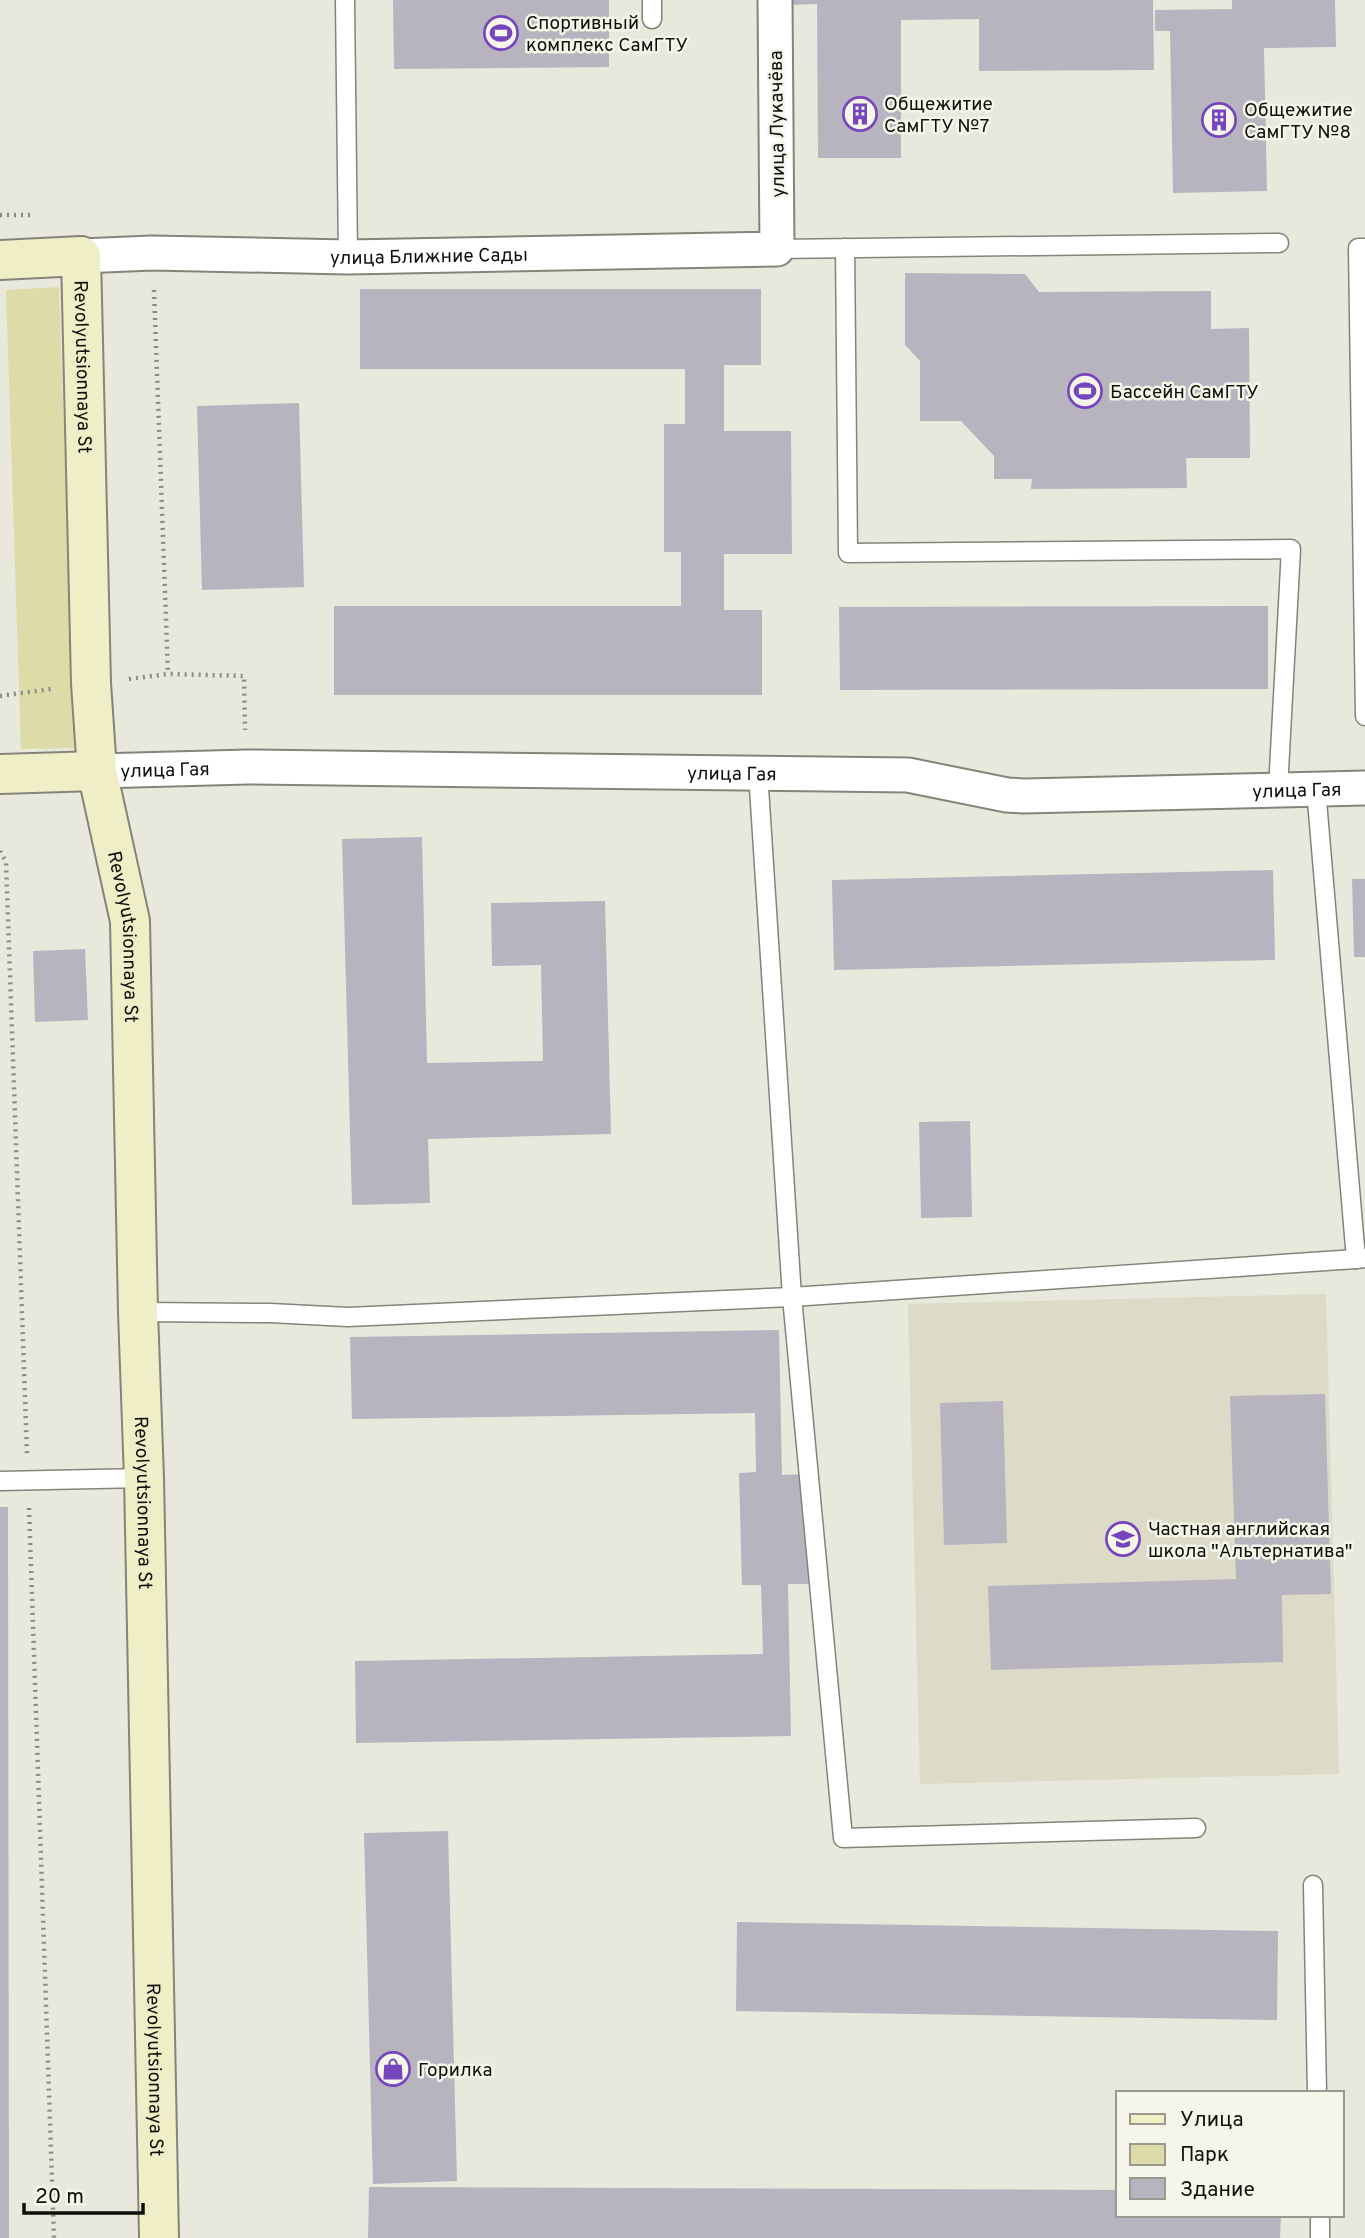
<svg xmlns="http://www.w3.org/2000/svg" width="1365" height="2238" viewBox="0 0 1365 2238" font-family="Overpass,sans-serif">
<rect width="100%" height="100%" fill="#e8e8dc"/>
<path fill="#dcdbc8" d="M1326 1294 1339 1774 920 1784 908 1304Z"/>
<path fill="#dddba7" d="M59 287 75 748 21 749 6 290Z"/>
<g fill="#b7b4bf">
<path d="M393 0H609V67L394 69Z"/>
<path d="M789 0H1153L1154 70 979 71V19L901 20V158H818L817 4 789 5Z"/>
<path d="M1232 0H1335L1336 47 1264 48 1267 191 1173 193 1170 31H1155V10L1232 9Z"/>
<path d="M905 273 1025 274 1039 292 1211 291V329L1249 328 1250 458H1186L1187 488 1031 489 1032 479H994V456L961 421H920V361L905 345Z"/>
<path d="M360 289H761V365H724V431H791L792 554H724V610H762V695H334V606H681V552H664V424H685V369H360Z"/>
<path d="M299 403 304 587 202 590 197 406Z"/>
<path d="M1268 606V689L840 690 839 607Z"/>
<path d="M422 837 427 1063 543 1061 541 965 492 966 491 903 605 901 611 1134 428 1139 430 1203 352 1205 342 839Z"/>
<path d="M1273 870 1275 960 834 970 832 880Z"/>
<path d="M1352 879H1365V957H1354Z"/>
<path d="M85 949 88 1020 35 1022 33 951Z"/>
<path d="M970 1121 972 1217 921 1218 919 1122Z"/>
<path d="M779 1330 782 1475 807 1474 809 1584H788L791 1736 356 1743 355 1661 763 1654 761 1585H742L739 1473 756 1472 755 1413 352 1419 350 1337Z"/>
<path d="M1325 1394 1331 1594 1282 1595 1283 1662 991 1670 988 1586 1236 1579 1230 1396Z"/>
<path d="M1003 1401 1007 1543 944 1545 940 1403Z"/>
<path d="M0 1507H8L9 2238H0Z"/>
<path d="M448 1831 457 2181 373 2184 364 1833Z"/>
<path d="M737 1922 1278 1931 1277 2020 736 2011Z"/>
<path d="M369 2187 1118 2190V2215H1281L1280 2238H368Z"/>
</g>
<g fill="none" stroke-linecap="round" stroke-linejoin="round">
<g stroke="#848479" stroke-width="21">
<g id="lane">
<path d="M345 0 348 257"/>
<path d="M652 0V19"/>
<path d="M845 248 848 553 1291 549 1278 789"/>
<path d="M1365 248H1358L1365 716"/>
<path d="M777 249 1279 243"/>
<path d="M758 772 792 1297 843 1838 1196 1828"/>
<path d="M1316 789 1356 1259 1365 1258"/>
<path d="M138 1312 270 1313 348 1317 792 1297 1356 1259"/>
<path d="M0 1481 144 1478"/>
<path d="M1313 1885 1317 2093"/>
<path d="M1320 2215V2238"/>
</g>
</g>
<g stroke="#848479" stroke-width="37">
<g id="street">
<path id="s1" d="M81 256 152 253 348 257 777 249 775 0"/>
<path id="s2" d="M97 771 248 767 908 775 1007 795 1024 796 1365 788"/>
</g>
</g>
<g stroke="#848479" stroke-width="42">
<g id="secondary">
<path id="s3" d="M0 260 81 256 91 683 97 771 130 921 138 1312 144 1478 159 2238"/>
<path d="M0 774 97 771"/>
</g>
</g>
<g stroke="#8b8b83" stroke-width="4.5" stroke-dasharray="2 5" stroke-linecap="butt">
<path d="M0 215H34"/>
<path d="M154 290 168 674"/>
<path d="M129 679 168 674 244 676 245 730"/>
<path d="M0 696 51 689"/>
<path d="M0 851 6 862 27 1454"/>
<path d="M29 1508 54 2238"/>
</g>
<use href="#lane" stroke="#fff" stroke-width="18"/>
<use href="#street" stroke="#fff" stroke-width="33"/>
<use href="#secondary" stroke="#f0eec6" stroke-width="38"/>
</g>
<defs>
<g id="stadium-ring" transform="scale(1.75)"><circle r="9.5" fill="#f5f5e9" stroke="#7644bc" stroke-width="1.5"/><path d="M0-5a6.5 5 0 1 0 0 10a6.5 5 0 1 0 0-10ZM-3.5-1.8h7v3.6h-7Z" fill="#7644bc"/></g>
<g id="building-ring" transform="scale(1.75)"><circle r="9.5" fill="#f5f5e9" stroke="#7644bc" stroke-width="1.5"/><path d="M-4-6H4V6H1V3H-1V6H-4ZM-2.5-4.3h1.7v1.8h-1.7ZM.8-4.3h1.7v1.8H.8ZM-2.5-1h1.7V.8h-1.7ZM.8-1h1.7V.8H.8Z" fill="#7644bc"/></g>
<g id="school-ring" transform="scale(1.75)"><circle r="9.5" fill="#f5f5e9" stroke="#7644bc" stroke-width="1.5"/><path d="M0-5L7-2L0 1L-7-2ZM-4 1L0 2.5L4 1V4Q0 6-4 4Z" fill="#7644bc"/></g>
<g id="shop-ring" transform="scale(1.75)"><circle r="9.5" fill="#f5f5e9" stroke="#7644bc" stroke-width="1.5"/><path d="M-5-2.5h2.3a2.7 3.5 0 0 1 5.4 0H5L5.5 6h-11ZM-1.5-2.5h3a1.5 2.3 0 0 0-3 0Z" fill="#7644bc"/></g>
</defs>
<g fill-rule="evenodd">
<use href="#stadium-ring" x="501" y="33"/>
<use href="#building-ring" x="860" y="114"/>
<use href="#building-ring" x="1219" y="120"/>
<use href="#stadium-ring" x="1085" y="391"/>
<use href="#school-ring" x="1123" y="1539"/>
<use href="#shop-ring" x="393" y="2069"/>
</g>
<g text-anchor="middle" stroke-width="5" stroke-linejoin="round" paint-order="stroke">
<g font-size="19" fill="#0f0f0b" stroke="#f5f5e9" text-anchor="start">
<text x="526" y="29">Спортивный<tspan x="526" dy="22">комплекс СамГТУ</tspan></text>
<text x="884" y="110">Общежитие<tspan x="884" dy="22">СамГТУ №7</tspan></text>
<text x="1244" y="116">Общежитие<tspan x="1244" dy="22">СамГТУ №8</tspan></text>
<text x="1110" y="398">Бассейн СамГТУ</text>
<text x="1148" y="1535">Частная английская<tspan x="1148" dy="22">школа "Альтернатива"</tspan></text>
<text x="418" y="2076">Горилка</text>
</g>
<g font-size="19" fill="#0f0f0b" stroke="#f5f5e9">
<text transform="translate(776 124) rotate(-91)" y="7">улица Лукачёва</text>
<text dy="7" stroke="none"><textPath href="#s1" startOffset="348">улица Ближние Сады</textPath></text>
<text dy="7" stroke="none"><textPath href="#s3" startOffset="192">Revolyutsionnaya St</textPath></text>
<text dy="7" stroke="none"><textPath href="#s2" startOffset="68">улица Гая</textPath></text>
<text dy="7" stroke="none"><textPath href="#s2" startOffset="635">улица Гая</textPath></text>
<text dy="7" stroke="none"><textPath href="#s2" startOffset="1202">улица Гая</textPath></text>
<text dy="7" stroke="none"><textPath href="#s3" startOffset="765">Revolyutsionnaya St</textPath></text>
<text dy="7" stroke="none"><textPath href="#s3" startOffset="1332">Revolyutsionnaya St</textPath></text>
<text dy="7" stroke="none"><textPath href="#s3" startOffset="1899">Revolyutsionnaya St</textPath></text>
</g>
</g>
<rect x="1116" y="2091" width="228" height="126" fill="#f5f5e9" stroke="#999990" stroke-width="2"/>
<rect x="1130" y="2114" width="35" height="10" fill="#f0eec6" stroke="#999990" stroke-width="2"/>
<text x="1180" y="2126" font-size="21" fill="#0f0f0b">Улица</text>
<rect x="1130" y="2144" width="35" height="21" fill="#dddba7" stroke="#999990" stroke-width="2"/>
<text x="1180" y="2161" font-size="21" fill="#0f0f0b">Парк</text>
<rect x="1130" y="2178" width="35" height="21" fill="#b7b4bf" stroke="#999990" stroke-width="2"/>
<text x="1180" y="2196" font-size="21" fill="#0f0f0b">Здание</text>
<path d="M24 2203v10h119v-10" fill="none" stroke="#0f0f0b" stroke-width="3.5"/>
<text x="35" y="2203" font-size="21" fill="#0f0f0b" stroke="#f5f5e9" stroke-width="5" paint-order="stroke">20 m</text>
</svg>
